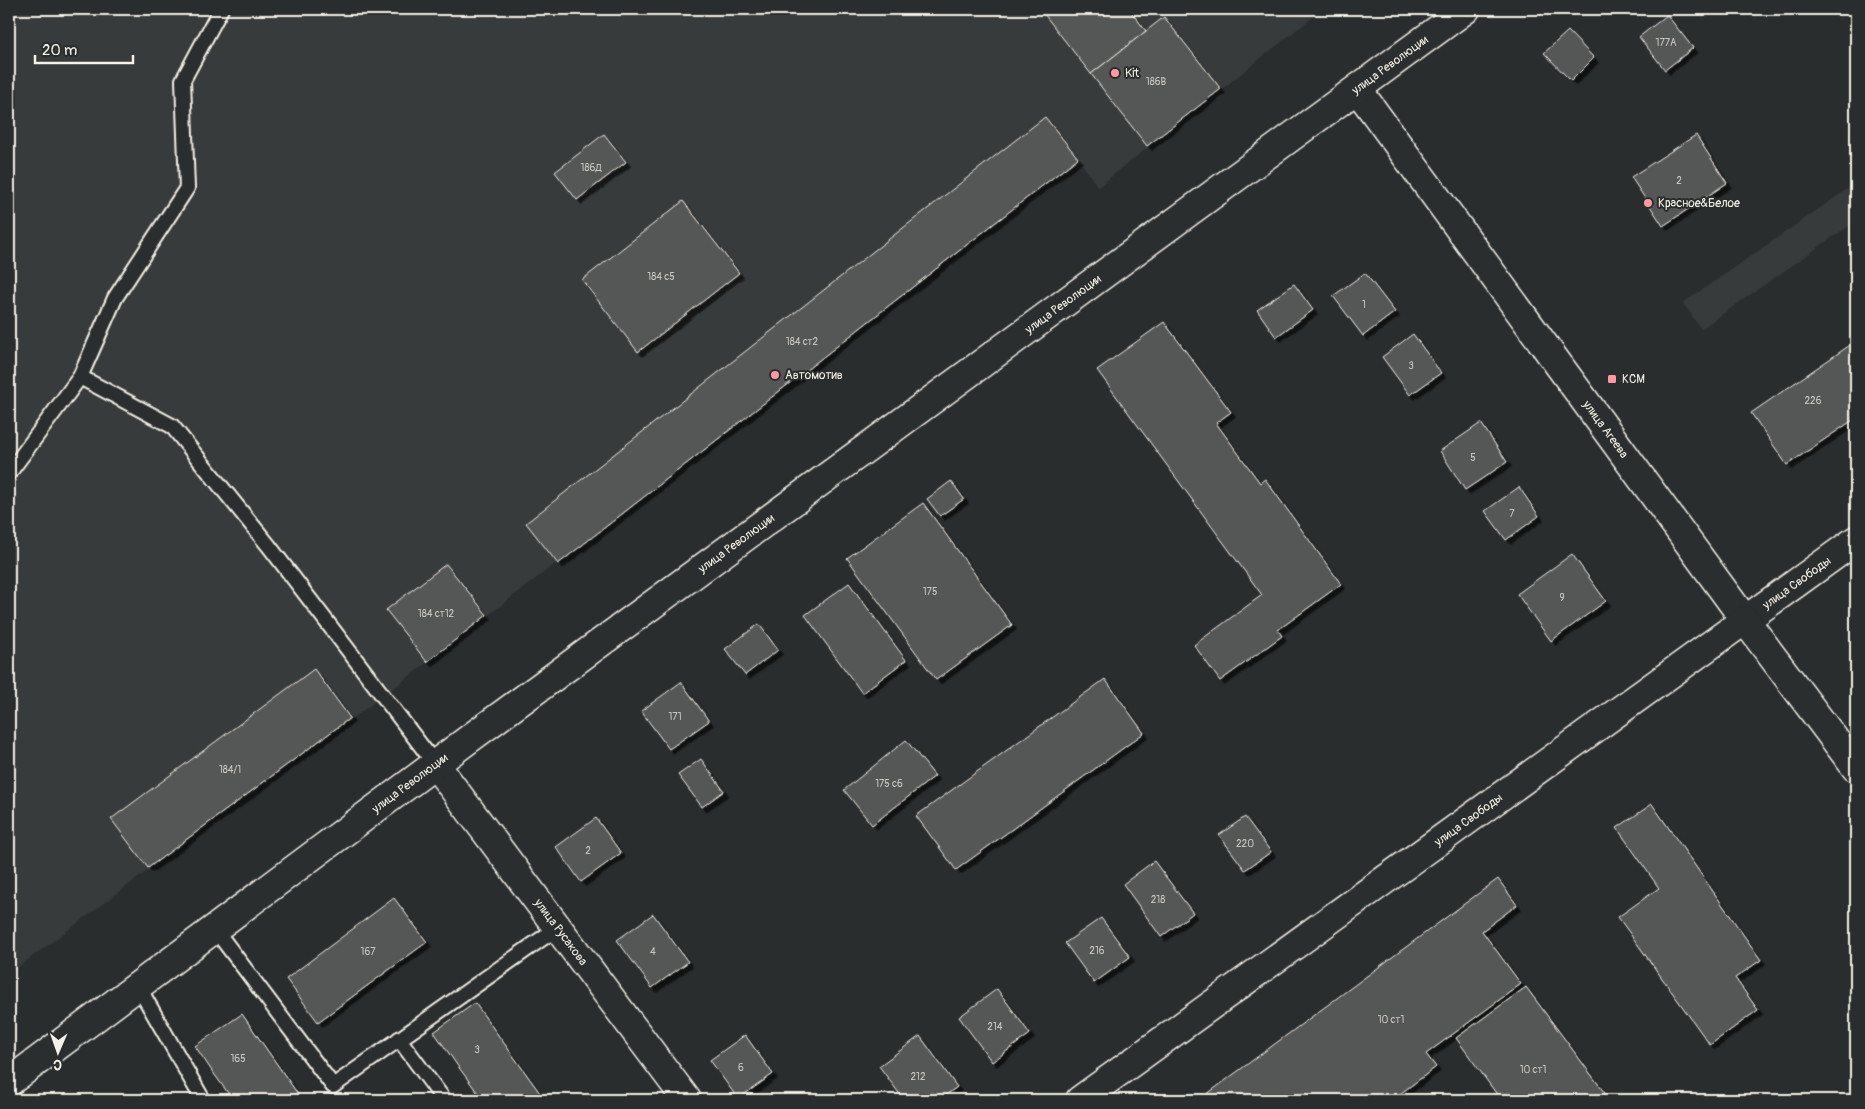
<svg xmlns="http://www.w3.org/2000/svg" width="1865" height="1109" viewBox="0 0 1865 1109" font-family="Pangolin,sans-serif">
<defs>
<filter id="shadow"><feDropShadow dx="4.5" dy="4.5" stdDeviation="0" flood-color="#0009"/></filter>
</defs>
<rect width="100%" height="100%" fill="#2a2d2e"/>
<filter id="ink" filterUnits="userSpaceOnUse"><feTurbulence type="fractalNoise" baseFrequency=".02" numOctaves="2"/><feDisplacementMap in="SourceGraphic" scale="10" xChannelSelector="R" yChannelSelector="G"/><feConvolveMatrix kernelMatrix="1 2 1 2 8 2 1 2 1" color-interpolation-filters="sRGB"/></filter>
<g filter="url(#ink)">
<g fill="#373a3a">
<path d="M9 9H1323L1098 187 1079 160 411 675 9 974Z"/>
<path d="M1856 183V221L1701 329 1683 303Z"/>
</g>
<g fill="#555756" stroke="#f4f1e8" filter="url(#shadow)">
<path d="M1040 9H1129L1146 31 1091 74Z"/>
<path d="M1667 15 1693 48 1665 70 1639 37Z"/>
<path d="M1164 17 1221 89 1147 146 1091 74Z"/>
<path d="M1568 31 1594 58 1571 81 1544 53Z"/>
<path d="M1045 117 1078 158 558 564 526 523Z"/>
<path d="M604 134 626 162 577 200 555 172Z"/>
<path d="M1696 135 1727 183 1663 226 1631 177Z"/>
<path d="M683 201 739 273 638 352 582 280Z"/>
<path d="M1365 273 1395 312 1363 336 1333 296Z"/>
<path d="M1294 284 1313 310 1276 337 1257 310Z"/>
<path d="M1164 322 1231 412 1216 423 1260 483 1265 479 1341 584 1278 630 1282 636 1220 681 1194 645 1262 595 1097 370Z"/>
<path d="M1413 334 1441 373 1410 395 1382 357Z"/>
<path d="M1856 341V418L1787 465 1751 413Z"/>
<path d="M1481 423 1507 462 1465 490 1440 451Z"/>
<path d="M951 481 964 499 940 516 927 499Z"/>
<path d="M1519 487 1539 516 1506 540 1485 511Z"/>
<path d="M923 503 1012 625 936 680 847 558Z"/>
<path d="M1572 554 1606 601 1551 641 1517 594Z"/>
<path d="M446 564 487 615 427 662 386 610Z"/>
<path d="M849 583 906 660 862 693 805 615Z"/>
<path d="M759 624 778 650 745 675 725 649Z"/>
<path d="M314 669 350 718 148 868 111 819Z"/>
<path d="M1105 679 1144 733 956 870 916 816Z"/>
<path d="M681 682 709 721 669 749 641 711Z"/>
<path d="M906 740 935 776 872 825 844 790Z"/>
<path d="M701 759 724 791 702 807 678 775Z"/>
<path d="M1652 804 1761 960 1735 978 1758 1010 1710 1045 1618 917 1659 888 1617 828Z"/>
<path d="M1245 817 1271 852 1245 870 1219 835Z"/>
<path d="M596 818 621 853 581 882 556 847Z"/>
<path d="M1154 861 1193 913 1161 937 1123 884Z"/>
<path d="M1498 879 1517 905 1482 931 1521 984 1426 1054 1436 1067 1392 1100H1199Z"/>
<path d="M394 898 427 942 318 1022 286 979Z"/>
<path d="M653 914 688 962 652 988 617 940Z"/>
<path d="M1101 918 1130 957 1094 983 1065 943Z"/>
<path d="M1526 987 1610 1100H1501L1456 1038Z"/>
<path d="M997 989 1030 1034 992 1062 959 1017Z"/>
<path d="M475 1003 545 1100H483L457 1065 434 1032Z"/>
<path d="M242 1014 302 1100H233L212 1071 195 1046Z"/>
<path d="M745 1035 773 1074 738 1099 710 1060Z"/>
<path d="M920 1036 957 1087 939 1100H904L879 1066Z"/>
</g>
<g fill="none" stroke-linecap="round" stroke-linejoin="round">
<g stroke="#f4f1e8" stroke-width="18">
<g id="lane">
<path d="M221 9 183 80 187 188 115 298 80 377 172 426 269 546 435 764"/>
<path d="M9 473 80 377"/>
<path d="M214 928 333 1086 557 928"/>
<path d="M138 986 203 1100"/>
<path d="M399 1039 444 1100"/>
</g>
</g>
<g stroke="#f4f1e8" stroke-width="31">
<g id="street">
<path id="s1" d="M1358 90 1745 620 1856 540"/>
<path id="s2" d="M435 764 687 1100"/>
<path id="s3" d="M9 1082 473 736 1466 9"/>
</g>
</g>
<g stroke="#f4f1e8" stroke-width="31">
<g id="secondary">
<path id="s4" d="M1080 1100 1745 620 1856 768"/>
</g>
</g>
<use href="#lane" stroke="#2a2d2e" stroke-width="14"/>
<use href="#street" stroke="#2a2d2e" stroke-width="28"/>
<use href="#secondary" stroke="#2a2d2e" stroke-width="28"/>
</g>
</g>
<g fill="#ff9aa2" stroke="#2a2d2e" stroke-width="2">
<circle cx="1115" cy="73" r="5"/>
<circle cx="1648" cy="203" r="5"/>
<circle cx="775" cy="375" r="5"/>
<rect x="1607" y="374" width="10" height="10" rx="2.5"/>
</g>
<g text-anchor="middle" stroke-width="4" stroke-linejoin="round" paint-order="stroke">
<g font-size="10" fill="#cccac4">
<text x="1666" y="46">177А</text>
<text x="1156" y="85">186В</text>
<text x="591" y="171">186Д</text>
<text x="1679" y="184">2</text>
<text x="661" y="280">184 с5</text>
<text x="1364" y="308">1</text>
<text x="802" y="345">184 ст2</text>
<text x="1411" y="369">3</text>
<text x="1813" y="404">226</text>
<text x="1473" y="461">5</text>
<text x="1512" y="517">7</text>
<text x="930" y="595">175</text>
<text x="1562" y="601">9</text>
<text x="436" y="617">184 ст12</text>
<text x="675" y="720">171</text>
<text x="230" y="773">184/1</text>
<text x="889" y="787">175 с6</text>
<text x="1245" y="847">220</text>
<text x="588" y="854">2</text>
<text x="1158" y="903">218</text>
<text x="1097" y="954">216</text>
<text x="368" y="955">167</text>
<text x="653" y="955">4</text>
<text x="1391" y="1023">10 ст1</text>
<text x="995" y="1030">214</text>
<text x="477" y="1053">3</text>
<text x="238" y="1062">165</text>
<text x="741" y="1071">6</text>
<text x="1533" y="1073">10 ст1</text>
<text x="918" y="1080">212</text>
</g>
<g font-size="12" fill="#f4f1e8" stroke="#2a2d2e">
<text dy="4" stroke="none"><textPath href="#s3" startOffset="1715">улица Революции</textPath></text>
<text dy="4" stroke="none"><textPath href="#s3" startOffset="1310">улица Революции</textPath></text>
<text dy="4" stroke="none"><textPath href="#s1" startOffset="420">улица Агеева</textPath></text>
<text dy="4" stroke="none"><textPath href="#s3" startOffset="905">улица Революции</textPath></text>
<text dy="4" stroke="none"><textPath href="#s1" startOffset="720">улица Свободы</textPath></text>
<text dy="4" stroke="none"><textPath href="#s3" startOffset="500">улица Революции</textPath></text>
<text dy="4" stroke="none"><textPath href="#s4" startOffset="479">улица Свободы</textPath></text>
<text dy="4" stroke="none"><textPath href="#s2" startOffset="210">улица Русакова</textPath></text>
</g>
<g font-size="12" fill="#f4f1e8" stroke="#2a2d2e" text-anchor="start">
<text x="1125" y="77">Kit</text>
<text x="1658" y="207">Красное&amp;Белое</text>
<text x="785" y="379">Автомотив</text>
<text x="1622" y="383">КСМ</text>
</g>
</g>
<rect width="1865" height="1109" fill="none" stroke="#2a2d2e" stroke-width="30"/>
<rect x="15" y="15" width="1835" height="1079" fill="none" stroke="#f4f1e8" stroke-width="2" filter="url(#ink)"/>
<g transform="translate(58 1052) rotate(182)" stroke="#2a2d2e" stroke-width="4" paint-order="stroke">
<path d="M0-4L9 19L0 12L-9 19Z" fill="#f4f1e8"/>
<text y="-8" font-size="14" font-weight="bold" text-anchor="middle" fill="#f4f1e8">С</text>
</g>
<path d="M35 55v8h98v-8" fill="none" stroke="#f4f1e8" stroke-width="2.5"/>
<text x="42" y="55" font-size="15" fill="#f4f1e8" stroke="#2a2d2e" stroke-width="4" paint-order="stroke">20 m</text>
</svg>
